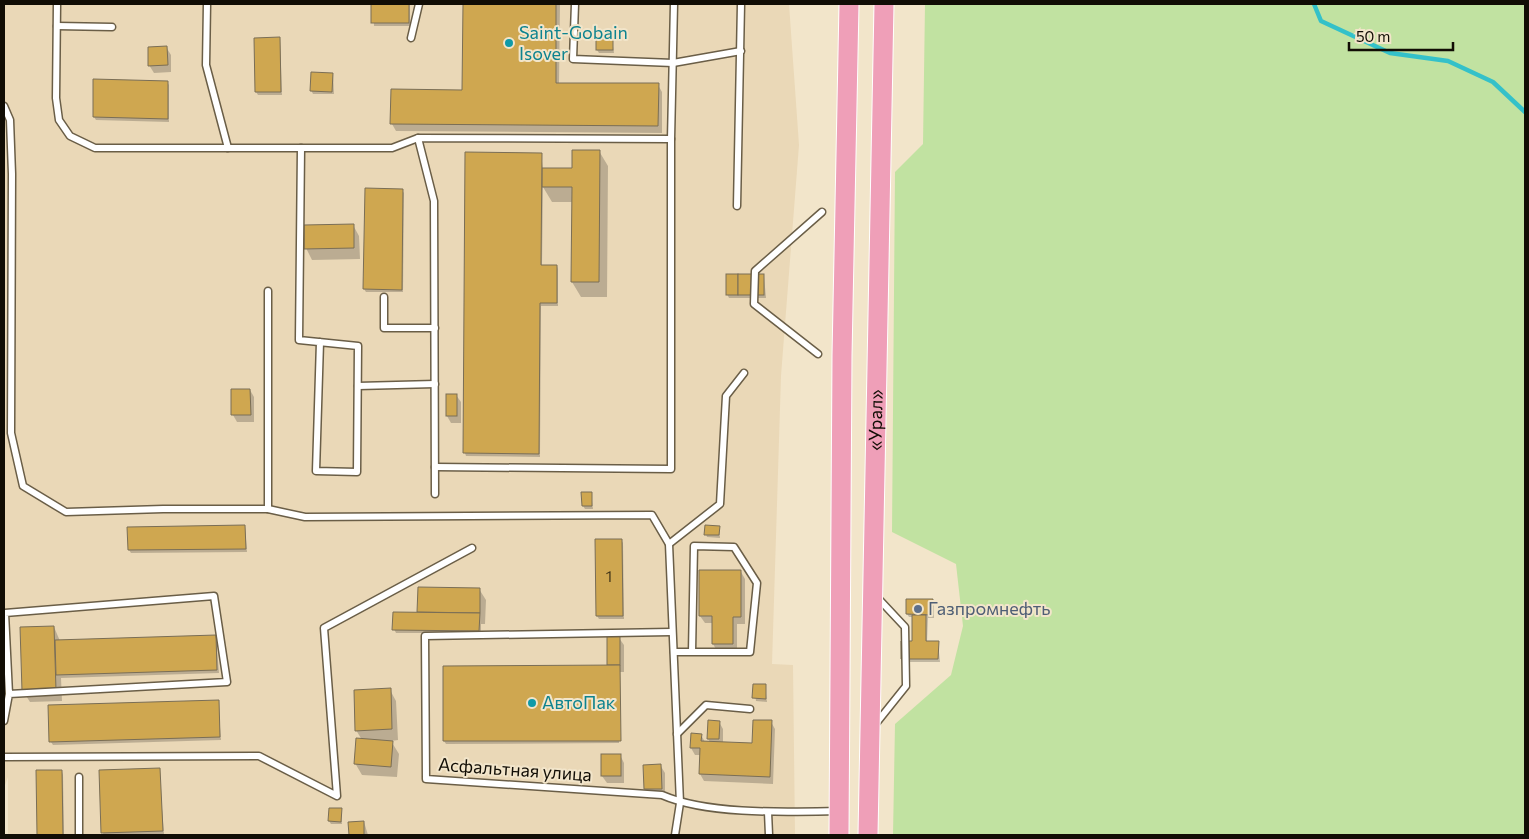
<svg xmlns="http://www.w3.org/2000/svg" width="1529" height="839" viewBox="0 0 1529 839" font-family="Commissioner,sans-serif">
<rect width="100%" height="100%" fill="#f2e5ca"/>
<path fill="#ead8b7" d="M4 4H789L799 145 781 376 772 664 793 665 795 835H8V777L4 788Z"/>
<path fill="#c1e2a1" d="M925 4H1525V835H893L895 724 951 675 963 626 956 564 892 532 895 172 923 144Z"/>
<g fill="#0003">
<path d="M373 4H410V26H374Z"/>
<path d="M464 4H560L559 84 658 85 662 92V133L396 131 392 124 464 91Z"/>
<path d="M280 39 282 95H258L256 92Z"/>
<path d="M612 40 614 53H599L597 50Z"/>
<path d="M166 47 171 55V72L154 73 149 65Z"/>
<path d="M333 74 334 94H313L311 90Z"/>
<path d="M95 80 167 82 169 85V122L96 120 94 117Z"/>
<path d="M599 151 608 166 607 297H581L572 282 573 202H552L543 187 542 266H557L558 269V306H541L540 457 466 456 465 453 541 154 543 169H573Z"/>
<path d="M402 190 404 193 403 292H366L364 289Z"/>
<path d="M353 225 359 236 360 259 312 260 306 248Z"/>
<path d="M764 276 766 298H729L727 294Z"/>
<path d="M250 390 254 397V422H237L233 415Z"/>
<path d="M456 395 461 402V423H451L447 416Z"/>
<path d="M591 493 593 509H585L583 506Z"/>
<path d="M245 527 247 552 131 553 129 550Z"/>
<path d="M719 527 720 538 707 537 706 534Z"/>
<path d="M621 540 623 543 624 619H599L597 616Z"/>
<path d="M741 572 745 579V624H737V651H717L713 644V623H705L700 616Z"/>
<path d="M419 588 479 589 486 600 485 624H481V633H396L394 629 419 614Z"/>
<path d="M907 600H932L934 603V618H928L927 642H938L940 662H904L902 659 913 642V617H909L907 614Z"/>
<path d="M54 627 60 641 216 637 219 673 61 678 62 701 30 702 23 691Z"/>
<path d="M619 638 624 645V672H619V743L446 744 444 741 610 666 608 664Z"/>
<path d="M754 685 765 686 767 702 756 701Z"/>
<path d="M390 690 396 701 398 740 391 741 399 754 397 777 362 775 355 763 362 740 356 730Z"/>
<path d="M218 701 221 740 53 745 51 742 50 706Z"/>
<path d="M719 722 723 729V743L753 744 771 722 775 729 773 784 704 781 700 774 701 755H695L691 748 701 735 705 742H710L708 739Z"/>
<path d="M620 755 624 763V783H607L602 776Z"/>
<path d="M660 765 665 773V796H650L645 789V766Z"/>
<path d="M159 769 164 834 104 835 103 833Z"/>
<path d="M37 772H62L63 775 64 835H38Z"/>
<path d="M341 810 342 824H331L329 821Z"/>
<path d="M364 822 368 835H350V823Z"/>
</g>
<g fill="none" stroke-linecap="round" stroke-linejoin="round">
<path stroke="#34c1c9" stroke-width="4.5" d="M1314 4 1321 21 1390 53 1448 61 1493 82 1525 112"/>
</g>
<g fill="#cfa750" stroke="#7a6e56">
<rect x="371" y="4" width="38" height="19"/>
<path d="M463 4H556V83H659L658 126 390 124 391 89 462 90Z"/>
<path d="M280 37 281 92H255L254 38Z"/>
<rect x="596" y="39" width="17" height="11"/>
<path d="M167 46 168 65 148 66V47Z"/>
<path d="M311 72 333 73 332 92 310 91Z"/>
<path d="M93 79 168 81V119L93 117Z"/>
<path d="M572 150H600L599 282H571L572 187H542V168H572Z"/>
<path d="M465 152 542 153 541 265H557V303H540L539 454 463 453Z"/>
<path d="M365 188 403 189 402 290 363 289Z"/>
<path d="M354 224V248L304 249V225Z"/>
<rect x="726" y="274" width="12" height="21"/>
<rect x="738" y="274" width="26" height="21"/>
<path d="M231 389H250L251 415H231Z"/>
<rect x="446" y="394" width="11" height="22"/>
<path d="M581 492H592V506H582Z"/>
<path d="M245 525 246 549 128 550 127 527Z"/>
<path d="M705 525 720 526 719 535H704Z"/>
<path d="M595 539H622L623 616H596Z"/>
<path d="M699 570H741V617H733V644H712V616H699Z"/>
<path d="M418 587 480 588V613L417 612Z"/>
<path d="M906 599H933L932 615 906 614Z"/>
<path d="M393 612 480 613 479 631 392 630Z"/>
<path d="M912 615H926V641H939L938 659H901V641H912Z"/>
<path d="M54 626 56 690 22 691 20 627Z"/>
<path d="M216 635 217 670 56 675 55 640Z"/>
<rect x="607" y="636" width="13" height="29"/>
<path d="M620 665 621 741H443V666Z"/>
<path d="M753 684H766V699L752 698Z"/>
<path d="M391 688 392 729 355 731 354 690Z"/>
<path d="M219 700 220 737 49 742 48 705Z"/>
<path d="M708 720 720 721 719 739H707Z"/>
<path d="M753 720H772L770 777 699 774 700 748H690L691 733 702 734 701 741 752 743Z"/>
<path d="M356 738 393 741 391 767 354 764Z"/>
<rect x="601" y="754" width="20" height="22"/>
<path d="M661 764 662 789H644L643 765Z"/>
<path d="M160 768 163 831 101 833 99 770Z"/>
<path d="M36 770H62L63 835H37Z"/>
<path d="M329 808H342L341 822 328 821Z"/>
<path d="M364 821V835H349L348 822Z"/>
</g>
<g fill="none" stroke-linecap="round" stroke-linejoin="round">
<g stroke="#6a5e47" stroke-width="9">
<g id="lane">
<path d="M57 4 56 98 59 120 70 136 95 148H392L418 138 671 139V469L435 467"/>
<path d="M207 4 206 65 228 148"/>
<path d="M575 4 573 59 673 63 741 51"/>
<path d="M57 26 112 27"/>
<path d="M411 38 419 4"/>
<path d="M4 106 10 120 12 174 11 433 23 486 66 512 163 509H268L305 517 652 515 669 544 680 803 675 835"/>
<path d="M418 138 434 201 435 494"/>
<path d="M671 139 674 4"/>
<path d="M301 148 299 340 358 346 357 472 316 471 320 342"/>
<path d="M737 206 741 4"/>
<path d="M268 291V509"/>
<path d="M384 297V328H435"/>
<path d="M818 354 754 304 755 271 822 212"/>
<path d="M358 386 435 384"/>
<path d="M669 544 720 504 726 396 744 373"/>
<path d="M671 632 425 636 426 779 662 795C708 815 786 812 838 811"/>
<path d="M674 652H750L757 583 734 547 694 546 692 652"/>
<path d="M4 721 9 694 5 613 214 596 227 682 9 694"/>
<path d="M874 726 906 686 905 627 876 596"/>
<path d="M677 734 706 705 750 709"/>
<path d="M4 757 259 756 337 796 324 628 472 548"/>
<path d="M79 777V835"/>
<path d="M768 812 769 835"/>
</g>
</g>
<g stroke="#fff" stroke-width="21">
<g id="primary">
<path d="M839 835 842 356 849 4"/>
<path id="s1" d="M868 835 884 4"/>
</g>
</g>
<use href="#lane" stroke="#fff" stroke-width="6"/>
<use href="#primary" stroke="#ef9fb8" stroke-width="19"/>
</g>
<g fill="#0f9aa8" stroke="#f2e5ca" stroke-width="2">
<circle cx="509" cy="43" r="5"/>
<circle cx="532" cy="703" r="5"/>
</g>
<circle fill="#5c6f8a" stroke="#f2e5ca" stroke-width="2" cx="918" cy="609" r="5"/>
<g text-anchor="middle" stroke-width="4" stroke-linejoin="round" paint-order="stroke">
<g font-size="15" fill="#403418">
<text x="609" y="582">1</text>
</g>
<g font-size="18" fill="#0d838f" stroke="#f2e5ca" text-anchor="start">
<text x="519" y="39">Saint-Gobain<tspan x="519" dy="21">Isover</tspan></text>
<text x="542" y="709">АвтоПак</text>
</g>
<g font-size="18" fill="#110d05" stroke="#f2e5ca">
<text dy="6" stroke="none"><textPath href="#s1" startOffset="415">«Урал»</textPath></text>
<text transform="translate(515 770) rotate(4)" y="6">Асфальтная улица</text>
</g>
<g font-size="18" fill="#4e5e75" stroke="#f2e5ca" text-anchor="start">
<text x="928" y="615">Газпромнефть</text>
</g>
</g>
<rect width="1529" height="839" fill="none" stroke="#110d05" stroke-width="10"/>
<path d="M1349 42v8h104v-8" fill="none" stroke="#110d05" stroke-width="2.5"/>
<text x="1356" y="42" font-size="15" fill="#110d05" stroke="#f2e5ca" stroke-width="4" paint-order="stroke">50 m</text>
</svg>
